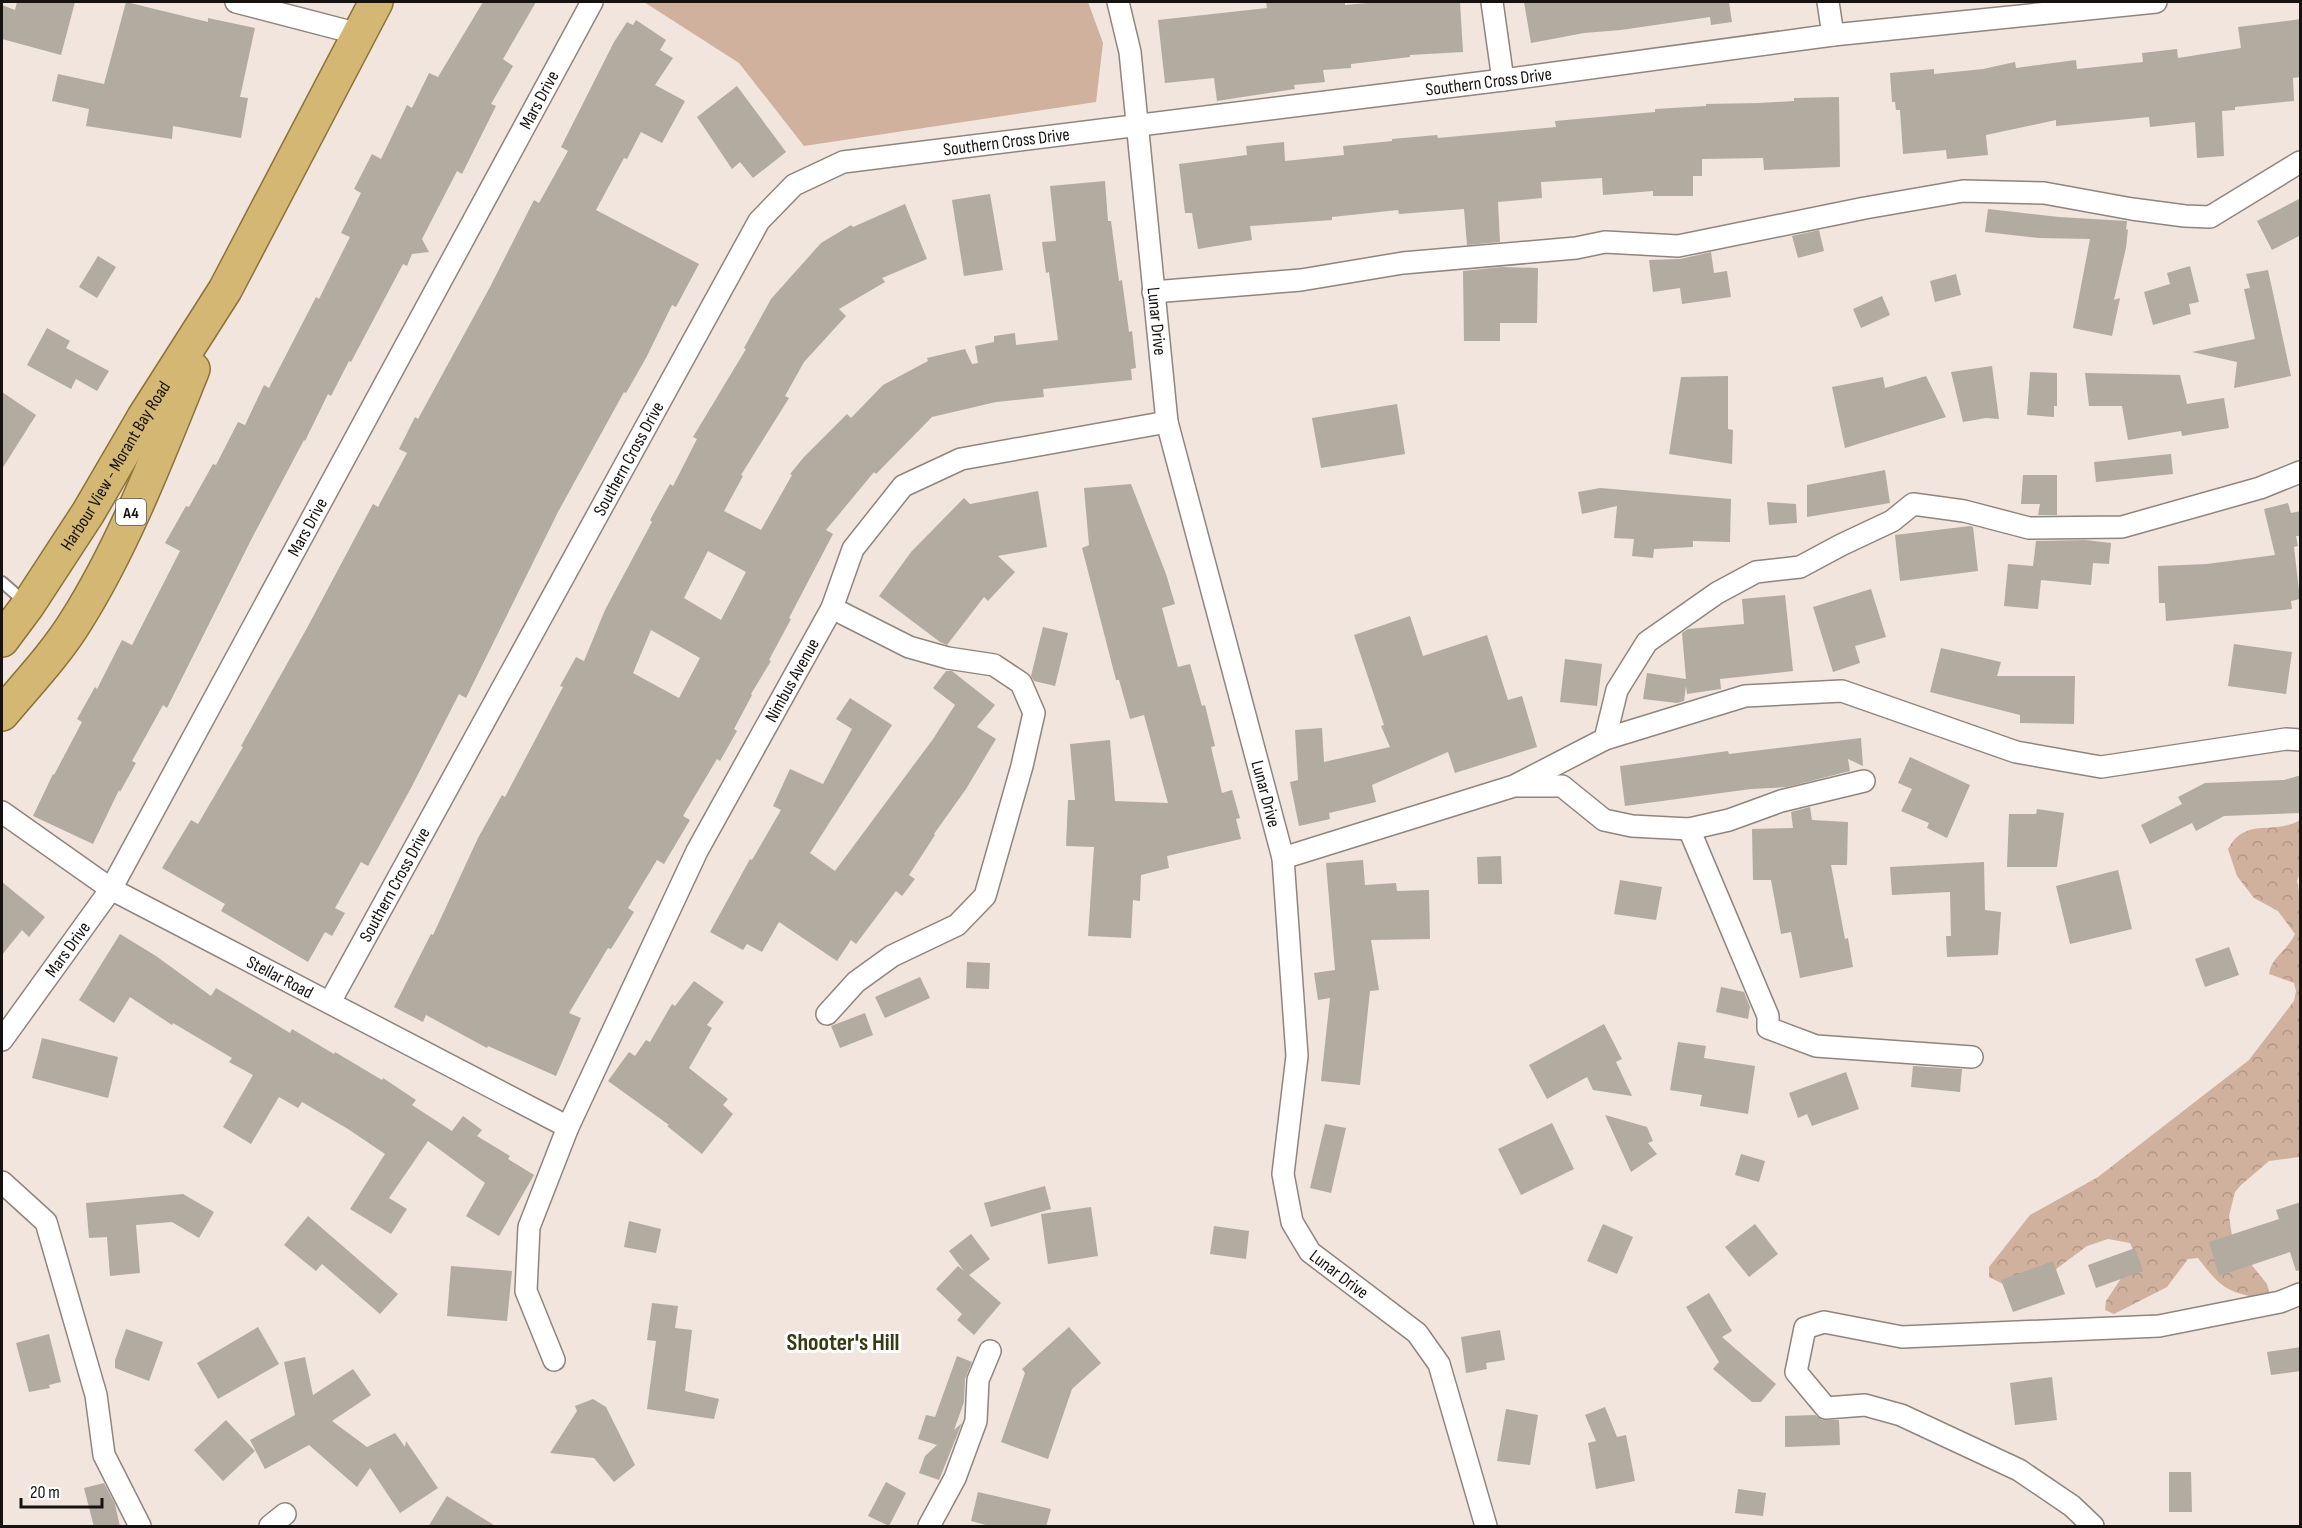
<svg xmlns="http://www.w3.org/2000/svg" width="2302" height="1528" viewBox="0 0 2302 1528" font-family="'Sofia Sans Condensed',sans-serif">
<defs>
<pattern id="forest-crowns" width="20" height="18" patternUnits="userSpaceOnUse" patternTransform="scale(1.5)"><rect width="20" height="18" fill="#cfb19e"/><path d="M2 6a3 3 0 1 1 6 0M12 15a3 3 0 1 1 6 0" fill="none" stroke="#b19787"/></pattern>
</defs>
<rect width="100%" height="100%" fill="#f1e5dd"/>
<path fill="#cfb19e" d="M644 2H1088L1103 43 1096 102 804 146 739 63Z"/>
<path fill="url(#forest-crowns)" d="M2300 820V873L2297 881 2300 895V1157L2269 1161 2241 1185 2235 1192 2229 1216 2233 1242 2267 1284 2269 1292 2266 1300C2227 1291 2223 1291 2198 1258L2188 1259 2167 1287 2114 1314 2105 1310 2106 1301 2136 1256 2130 1243 2108 1239 2087 1246 2036 1284 2013 1289 1989 1277V1267L2030 1215 2098 1177 2249 1060 2294 1001 2296 991 2294 983 2269 974C2271 957 2288 950 2295 934L2278 911 2254 898 2237 876 2228 849C2246 816 2273 836 2300 820Z"/>
<g fill="#b2aba0" fill-rule="evenodd">
<path d="M17 2H75L61 55 2 39V5L15 10Z"/>
<path d="M126 2 208 22V18L255 28 240 97 248 98 241 138 173 126 172 139 86 126 89 109 52 101 58 74 104 84Z"/>
<path d="M483 2H536L503 59 513 66 491 104 496 106 462 174 457 171 422 239 429 252 412 254 407 266 403 264 351 362 349 361 331 396 328 394 305 441 304 440 251 540 167 708 163 705 132 761 136 763 120 792 119 790 93 844 33 816 53 774 54 775 82 722 77 719 95 687 97 689 122 640 132 645 180 551 165 543 186 506 189 507 213 464 216 465 238 422 245 425 264 385 269 388 316 297 319 299 350 237 341 233 361 193 354 189 372 154 381 159 407 105 412 108 429 73 438 77Z"/>
<path d="M1266 2H1345V5L1378 2H1460L1463 52 1410 55V57L1351 64V68L1323 70 1325 82 1294 85 1295 89 1217 101 1214 78 1165 83 1158 20 1267 8Z"/>
<path d="M1524 2H1729L1732 22 1711 25 1710 17 1621 30 1584 33 1531 43Z"/>
<path d="M2301 19V77L2293 78 2294 101 2235 107V110L2222 111 2224 156 2197 158 2195 122 2150 127 2149 117 2056 126V120L1986 135 1988 155 1947 159 1946 150 1903 154 1900 110H1896L1895 102H1892L1890 73 1934 69V74L1983 69 2015 62 2016 68 2076 60 2077 69 2143 62 2142 53 2177 49 2178 58 2241 48 2238 27Z"/>
<path d="M636 20 666 40 660 50 673 58 655 85 685 101 662 143 641 132 627 159 624 158 596 210 699 264 676 307 672 305 646 358 626 393 624 392 558 512 466 698 459 694 411 788 368 866 361 862 335 908 345 913 332 936 325 932 308 962 221 911 225 904 162 868 191 820 198 824 243 747 241 746 307 628 373 504 378 507 407 453 399 449 415 417 418 419 490 287 534 200 539 203 568 151 561 147 614 42 627 22 633 25Z"/>
<path d="M737 86 786 152 753 178 740 162 732 169 697 117Z"/>
<path d="M1839 97 1840 167 1764 170 1763 158 1702 159V176H1693V196H1653V191L1603 195 1602 178 1541 182 1542 198 1498 202 1500 242 1467 245 1464 209 1399 214 1398 210 1332 217V220L1250 226 1252 240 1198 249 1192 213H1185L1179 164 1247 155 1246 146 1284 142 1285 161 1344 155 1343 146 1392 141V139L1437 135 1438 138 1556 127 1555 121 1655 112V109L1706 106V104L1759 103 1794 101V98Z"/>
<path d="M1105 181 1108 221H1111L1119 281 1122 280 1129 332 1132 331 1136 368 1131 369 1132 380 1043 389 1044 397 996 402 932 417 876 474 874 472 826 530 833 534 789 618 791 619 769 660 771 661 751 694 752 695 734 729 737 731 720 761 717 759 683 816 690 820 664 864 657 860 628 908 634 912 611 949 608 948 569 1013 581 1018 556 1076 488 1046 487 1048 426 1015 423 1022 394 1007 431 934 433 935 478 838 502 795 505 797 563 687 560 686 576 657 584 661 605 610 652 522 650 520 670 484 673 486 697 439 693 437 746 349 744 348 771 299 821 243 851 225 853 227 905 204 927 259 882 278 885 282 839 309 846 316 804 362 785 396 789 398 741 475 743 476 724 511 761 530 792 475 790 474 804 457 847 414 851 418 883 385 928 361 927 358 965 349 972 364 978 363 975 346 994 342V336L1015 333 1016 345 1058 340 1049 272 1046 273 1042 242 1056 241 1050 186ZM708 551 746 572 721 620 684 598ZM651 630 700 658 679 698 633 673Z"/>
<path d="M990 194 1003 270 964 276 952 200Z"/>
<path d="M2301 198V235L2272 250 2257 221Z"/>
<path d="M1988 209 2059 217 2127 221 2126 230 2128 229 2126 248 2114 300 2120 298 2112 336 2073 328 2090 239 2039 238 1985 232Z"/>
<path d="M1819 230 1824 251 1798 258 1792 236Z"/>
<path d="M1711 252 1714 273 1727 271 1731 297 1682 304 1680 288 1653 292 1649 260 1680 259Z"/>
<path d="M98 256 116 267 97 298 79 287Z"/>
<path d="M2190 266 2199 302 2189 304 2191 314 2153 325 2144 292 2170 284 2167 273Z"/>
<path d="M1502 267 1538 268 1537 323H1500V341H1464L1463 271Z"/>
<path d="M2268 270 2291 376 2234 388 2237 362 2192 352 2255 339 2244 289 2250 288 2246 274Z"/>
<path d="M1956 274 1961 295 1935 302 1930 281Z"/>
<path d="M1882 296 1890 315 1861 328 1853 309Z"/>
<path d="M47 328 70 341 66 348 109 371 97 391 76 379 71 389 27 365Z"/>
<path d="M1992 366 1999 419 1986 418 1963 422 1951 372Z"/>
<path d="M2030 372 2057 373V406H2054V417L2027 415Z"/>
<path d="M2085 373 2180 375 2187 404 2224 398 2229 428 2182 436 2181 431 2128 440 2122 406H2089Z"/>
<path d="M1728 376V429L1733 430 1732 464 1669 454 1681 377Z"/>
<path d="M1926 376 1946 417 1845 448 1832 387 1883 377 1885 388Z"/>
<path d="M2 392 36 415 2 469Z"/>
<path d="M1397 404 1405 454 1321 468 1312 418Z"/>
<path d="M2171 454 2173 474 2096 482 2094 462Z"/>
<path d="M1885 470 1890 503 1807 517V485Z"/>
<path d="M2023 475H2057V515H2038L2040 504H2021Z"/>
<path d="M1131 484 1166 574 1175 604 1162 608 1178 667 1190 664 1202 706 1205 705 1215 746 1211 747 1222 793 1232 790 1240 818 1236 819 1241 839 1167 856 1169 868 1141 875 1140 901 1133 900 1131 938 1088 936 1094 847 1066 846 1068 800H1075L1070 744 1110 740 1115 801 1168 803 1144 715 1130 719 1119 680H1116L1082 548 1089 545 1084 488Z"/>
<path d="M1600 488 1731 499 1730 542 1693 541V547L1654 549 1653 558 1632 556 1634 539 1614 538 1617 506 1582 514 1578 492Z"/>
<path d="M1038 491 1047 547 998 556 1015 572 988 601 984 597 947 645 940 642 879 596 911 552 964 498 970 504Z"/>
<path d="M1767 502 1796 504 1797 523 1769 525Z"/>
<path d="M2288 503 2291 513 2301 511V536H2296L2298 546 2294 547 2300 599 2291 601 2292 609 2166 621 2165 603H2159L2158 566 2207 564 2275 555 2264 509Z"/>
<path d="M1970 526 1973 527 1978 571 1900 581 1895 535Z"/>
<path d="M2085 540 2111 543 2109 564 2093 563 2091 585 2041 580 2038 609 2004 606 2008 564 2033 566 2036 541Z"/>
<path d="M1871 589 1886 637 1855 646 1860 663 1833 672 1813 607Z"/>
<path d="M1785 595 1793 671 1720 679 1721 689 1687 694 1686 686 1684 701 1677 703 1643 699 1647 673 1686 679 1682 633 1688 629 1744 624 1742 599Z"/>
<path d="M1410 616 1423 656 1487 635 1508 700 1522 696 1537 747 1455 773 1448 752 1372 785 1376 802 1329 813 1330 819 1299 826 1290 782 1298 780 1295 730 1322 728 1324 762 1390 747 1381 726 1384 725 1354 635Z"/>
<path d="M1043 627 1068 633 1055 686 1034 681 1031 676Z"/>
<path d="M2234 644 2292 652 2286 694 2228 686Z"/>
<path d="M1941 648 2001 662 1997 676H2075L2074 724 2020 723V715L1930 692Z"/>
<path d="M1565 659 1602 664 1597 706 1560 702Z"/>
<path d="M946 671H952L995 705 977 727 996 739 966 789 934 834 935 835 909 875 915 879 902 896 896 891 856 944 851 940 837 961 779 922 762 952 747 944 743 950 710 932 750 859 752 860 781 810 773 806 790 769 823 784 852 729 836 719 850 698 892 725 810 853 835 871 933 739 955 705 933 688Z"/>
<path d="M1861 738 1863 766 1848 759 1850 771 1787 787 1751 789 1625 806 1620 766 1728 751 1729 754Z"/>
<path d="M1910 757 1970 785 1947 838 1927 828 1929 823 1901 811 1912 789 1898 783Z"/>
<path d="M2301 775V813L2224 816 2196 831 2192 823 2150 844 2141 825 2182 804 2178 797 2205 783 2284 780Z"/>
<path d="M1810 807 1812 820 1848 822 1847 865H1831L1845 939 1848 938 1853 967 1800 978 1791 932 1781 934 1771 880H1753L1752 829 1793 828 1791 812Z"/>
<path d="M2037 809 2064 813 2057 867H2007L2009 814H2036Z"/>
<path d="M1501 856 1502 884H1478L1477 857Z"/>
<path d="M1363 860 1365 885 1396 883 1397 891 1429 890 1430 939 1371 940 1379 990 1370 991 1360 1085 1321 1081 1330 998 1318 1000 1314 973 1335 970 1326 863Z"/>
<path d="M1984 862 1985 910 2001 912 1998 955 1947 957 1946 936H1951L1950 892 1892 895 1890 867Z"/>
<path d="M2118 870 2132 929 2070 944 2056 886Z"/>
<path d="M1620 880 1662 887 1656 920 1614 914Z"/>
<path d="M2 882 45 917 29 937 22 930 2 955Z"/>
<path d="M120 934 156 956 211 996 216 988 290 1033 292 1029 334 1054 335 1052 382 1080 383 1078 416 1100 412 1105 452 1131 463 1116 482 1130 477 1136 510 1156 508 1159 534 1175 499 1236 466 1216 485 1183 428 1141 389 1198 407 1209 391 1234 350 1209 385 1154 348 1129 302 1102 298 1108 279 1097 251 1144 223 1127 253 1075 229 1062 232 1058 173 1023 172 1025 130 997 114 1023 79 1000Z"/>
<path d="M2229 947 2239 975 2205 987 2195 959Z"/>
<path d="M967 962 990 963 989 989 966 988Z"/>
<path d="M920 977 930 998 885 1018 875 997Z"/>
<path d="M694 981 724 1002 707 1025 712 1028 689 1068 728 1099 723 1105 733 1114 702 1154 667 1126 669 1125 608 1081 629 1052 635 1056 646 1040 650 1042 672 1004 675 1006Z"/>
<path d="M1721 987 1744 992 1750 1007 1748 1019 1716 1012Z"/>
<path d="M865 1013 873 1035 840 1048 831 1026Z"/>
<path d="M1604 1024 1622 1059 1616 1062 1632 1096 1593 1090 1587 1077 1547 1099 1529 1065Z"/>
<path d="M42 1038 118 1057 108 1098 32 1078Z"/>
<path d="M1678 1042 1706 1046 1704 1058 1755 1066 1748 1114 1700 1106 1702 1095 1670 1090Z"/>
<path d="M1913 1066 1962 1069 1960 1092 1911 1087Z"/>
<path d="M1846 1072 1859 1109 1812 1126 1807 1114 1798 1118 1789 1093Z"/>
<path d="M1605 1115 1647 1127 1653 1141 1648 1143 1657 1154 1631 1172Z"/>
<path d="M1552 1123 1574 1169 1521 1195 1498 1149Z"/>
<path d="M1325 1124 1346 1128 1331 1193 1310 1188Z"/>
<path d="M1741 1154 1765 1161 1759 1182 1735 1175Z"/>
<path d="M1045 1186 1051 1209 991 1227 984 1203Z"/>
<path d="M183 1194 214 1212 199 1238 172 1222 136 1225 140 1273 110 1276 107 1237 89 1238 86 1203Z"/>
<path d="M2301 1202V1270L2296 1271 2290 1252 2219 1276 2209 1242 2279 1219 2276 1210Z"/>
<path d="M1091 1207 1098 1256 1048 1264 1041 1214Z"/>
<path d="M308 1216 398 1294 380 1314 322 1264 316 1271 284 1245Z"/>
<path d="M629 1221 661 1229 656 1253 624 1247Z"/>
<path d="M1603 1224 1633 1237 1617 1274 1587 1261Z"/>
<path d="M1755 1224 1778 1254 1749 1277 1725 1247Z"/>
<path d="M1214 1226 1249 1231 1246 1259 1210 1254Z"/>
<path d="M971 1234 990 1259 969 1275 1001 1303 974 1335 957 1320 962 1314 936 1289 958 1266 964 1271 949 1251Z"/>
<path d="M2135 1248 2143 1271 2096 1288 2088 1265Z"/>
<path d="M2053 1261 2065 1294 2013 1312 2001 1280Z"/>
<path d="M451 1266 512 1271 507 1321 447 1316Z"/>
<path d="M1709 1293 1732 1331 1722 1337 1776 1384 1761 1402H1752L1713 1369 1719 1362 1686 1307Z"/>
<path d="M652 1303 678 1306 675 1328 692 1330 685 1391 719 1399 714 1419 647 1409 656 1341 647 1340Z"/>
<path d="M258 1327 279 1364 218 1399 197 1363Z"/>
<path d="M1069 1327 1101 1363 1072 1389 1048 1459 1001 1442 1025 1373 1022 1369Z"/>
<path d="M126 1329 163 1342 149 1381 115 1368V1360Z"/>
<path d="M1500 1330 1505 1360 1486 1363 1487 1369 1466 1373 1461 1337Z"/>
<path d="M49 1334 61 1382 49 1385 50 1388 29 1392 16 1343Z"/>
<path d="M2301 1347V1371L2271 1375 2267 1352Z"/>
<path d="M957 1356 972 1362 965 1379 964 1402 954 1430 962 1423 939 1480 919 1473 925 1456 937 1445 918 1439 926 1415 935 1417Z"/>
<path d="M305 1357 313 1395 353 1369 371 1395 332 1421 367 1447 395 1433 405 1447 406 1441 438 1488 400 1513 370 1468 357 1487 309 1445 265 1469 250 1440 295 1415 284 1362Z"/>
<path d="M2052 1377 2057 1420 2015 1425 2010 1383Z"/>
<path d="M593 1399 606 1407 635 1465 614 1482 594 1458 550 1453 577 1411 575 1406Z"/>
<path d="M1605 1407 1617 1437 1626 1435 1635 1481 1596 1489 1588 1443 1596 1441 1585 1415Z"/>
<path d="M1506 1409 1538 1415 1530 1465 1497 1461Z"/>
<path d="M1815 1415 1822 1420H1839L1840 1445 1785 1447V1416Z"/>
<path d="M226 1420 255 1451 223 1481 194 1450Z"/>
<path d="M2169 1472H2191L2192 1512H2169Z"/>
<path d="M886 1482 906 1493 889 1526 868 1516Z"/>
<path d="M104 1483 115 1504 120 1527H94L84 1488Z"/>
<path d="M1738 1489 1766 1493 1763 1516 1735 1513Z"/>
<path d="M978 1492 1051 1509 1046 1527H993L971 1521Z"/>
<path d="M447 1496 497 1527H428Z"/>
</g>
<g fill="none" stroke-linecap="round" stroke-linejoin="round">
<g stroke="#90857e" stroke-width="14">
<path id="service" d="M2 582 26 603"/>
</g>
<g stroke="#90857e" stroke-width="24">
<g id="minor">
<path d="M236 2 359 34"/>
<path id="s1" d="M1118 2 1130 52 1167 422 1283 858 1297 1056 1283 1174 1292 1222 1310 1252 1417 1333 1439 1364 1486 1526"/>
<path d="M1492 2 1503 80"/>
<path d="M1828 2 1833 35"/>
<path d="M1153 292 1301 280 1403 263 1576 248 1605 242 1678 246 1865 208 1963 191 2044 193 2132 209 2185 216 2210 217 2300 162"/>
<path d="M1605 739 1617 690 1647 642 1717 593 1756 572 1800 567 1841 545 1892 521 1913 504 1964 511 2029 528 2122 527 2260 488 2300 472"/>
<path d="M1518 786H1562L1604 820 1632 826 1689 829 1729 820 1781 801 1864 781"/>
<path id="s2" d="M2 812 111 889 568 1127"/>
<path d="M1689 829 1768 1016V1028L1816 1046 1972 1057"/>
<path d="M1283 858 1514 786 1605 739 1745 696 1842 691 2016 752 2101 767 2286 739 2300 740"/>
<path id="s3" d="M330 1002 759 221 794 185 843 162 1503 80 1833 35 2156 2"/>
<path d="M827 1014 856 982 892 956 957 925 985 896 1022 766 1034 713 1021 683 994 665 948 658 909 647 832 608"/>
<path id="s4" d="M2 1040 111 889 592 2"/>
<path d="M2 1182 46 1222 96 1395 104 1455 140 1526"/>
<path id="s5" d="M554 1360 526 1291 529 1227 568 1127 697 851 832 608 853 549 903 486 961 459 1167 422"/>
<path d="M270 1526 285 1514"/>
<path d="M929 1526 955 1478 976 1421 978 1380 990 1351"/>
<path d="M2093 1526 2072 1506 2019 1470 1901 1415 1865 1405 1826 1408 1796 1372 1805 1328 1824 1322 1902 1337 2159 1326 2280 1302 2300 1294"/>
</g>
</g>
<g stroke="#8b7238" stroke-width="36">
<g id="trunk">
<path id="s6" d="M2 640 28 605 88 513 144 417 225 290 376 2"/>
<path d="M2 714C27 684 55 655 76 621 124 545 159 453 193 369"/>
</g>
</g>
<use href="#service" stroke="#fff" stroke-width="10"/>
<use href="#minor" stroke="#fff" stroke-width="21"/>
<use href="#trunk" stroke="#d4b772" stroke-width="33"/>
</g>
<g text-anchor="middle" stroke-width="6" stroke-linejoin="round" paint-order="stroke">
<rect fill="#fff" stroke="#5c5957" stroke-width="1.5" x="116" y="499" width="30" height="26" rx="4.5"/>
<g font-size="16" font-weight="bold" fill="#16120f">
<text x="131" y="518">A4</text>
</g>
<g font-size="18" fill="#16120f" stroke="#fff">
<text dy="6" stroke="none"><textPath href="#s3" startOffset="1646">Southern Cross Drive</textPath></text>
<text dy="6" stroke="none"><textPath href="#s4" startOffset="1084">Mars Drive</textPath></text>
<text dy="6" stroke="none"><textPath href="#s3" startOffset="1160">Southern Cross Drive</textPath></text>
<text dy="6" stroke="none"><textPath href="#s1" startOffset="322">Lunar Drive</textPath></text>
<text dy="6" stroke="none"><textPath href="#s3" startOffset="620">Southern Cross Drive</textPath></text>
<text dy="6" stroke="none"><textPath href="#s6" startOffset="208">Harbour View - Morant Bay Road</textPath></text>
<text dy="6" stroke="none"><textPath href="#s4" startOffset="598">Mars Drive</textPath></text>
<text dy="6" stroke="none"><textPath href="#s5" startOffset="746">Nimbus Avenue</textPath></text>
<text dy="6" stroke="none"><textPath href="#s1" startOffset="808">Lunar Drive</textPath></text>
<text dy="6" stroke="none"><textPath href="#s3" startOffset="134">Southern Cross Drive</textPath></text>
<text dy="6" stroke="none"><textPath href="#s4" startOffset="112">Mars Drive</textPath></text>
<text dy="6" stroke="none"><textPath href="#s2" startOffset="324">Stellar Road</textPath></text>
<text dy="6" stroke="none"><textPath href="#s1" startOffset="1312">Lunar Drive</textPath></text>
</g>
<g font-size="24" font-weight="bold" fill="#363b13" stroke="#fff">
<text x="843" y="1350">Shooter's Hill</text>
</g>
</g>
<rect width="2302" height="1528" fill="none" stroke="#16120f" stroke-width="6"/>
<path d="M21 1498v9h81v-9" fill="none" stroke="#16120f" stroke-width="3"/>
<text x="30" y="1498" font-size="18" fill="#16120f" stroke="#ffffff" stroke-width="4.5" paint-order="stroke">20 m</text>
</svg>
